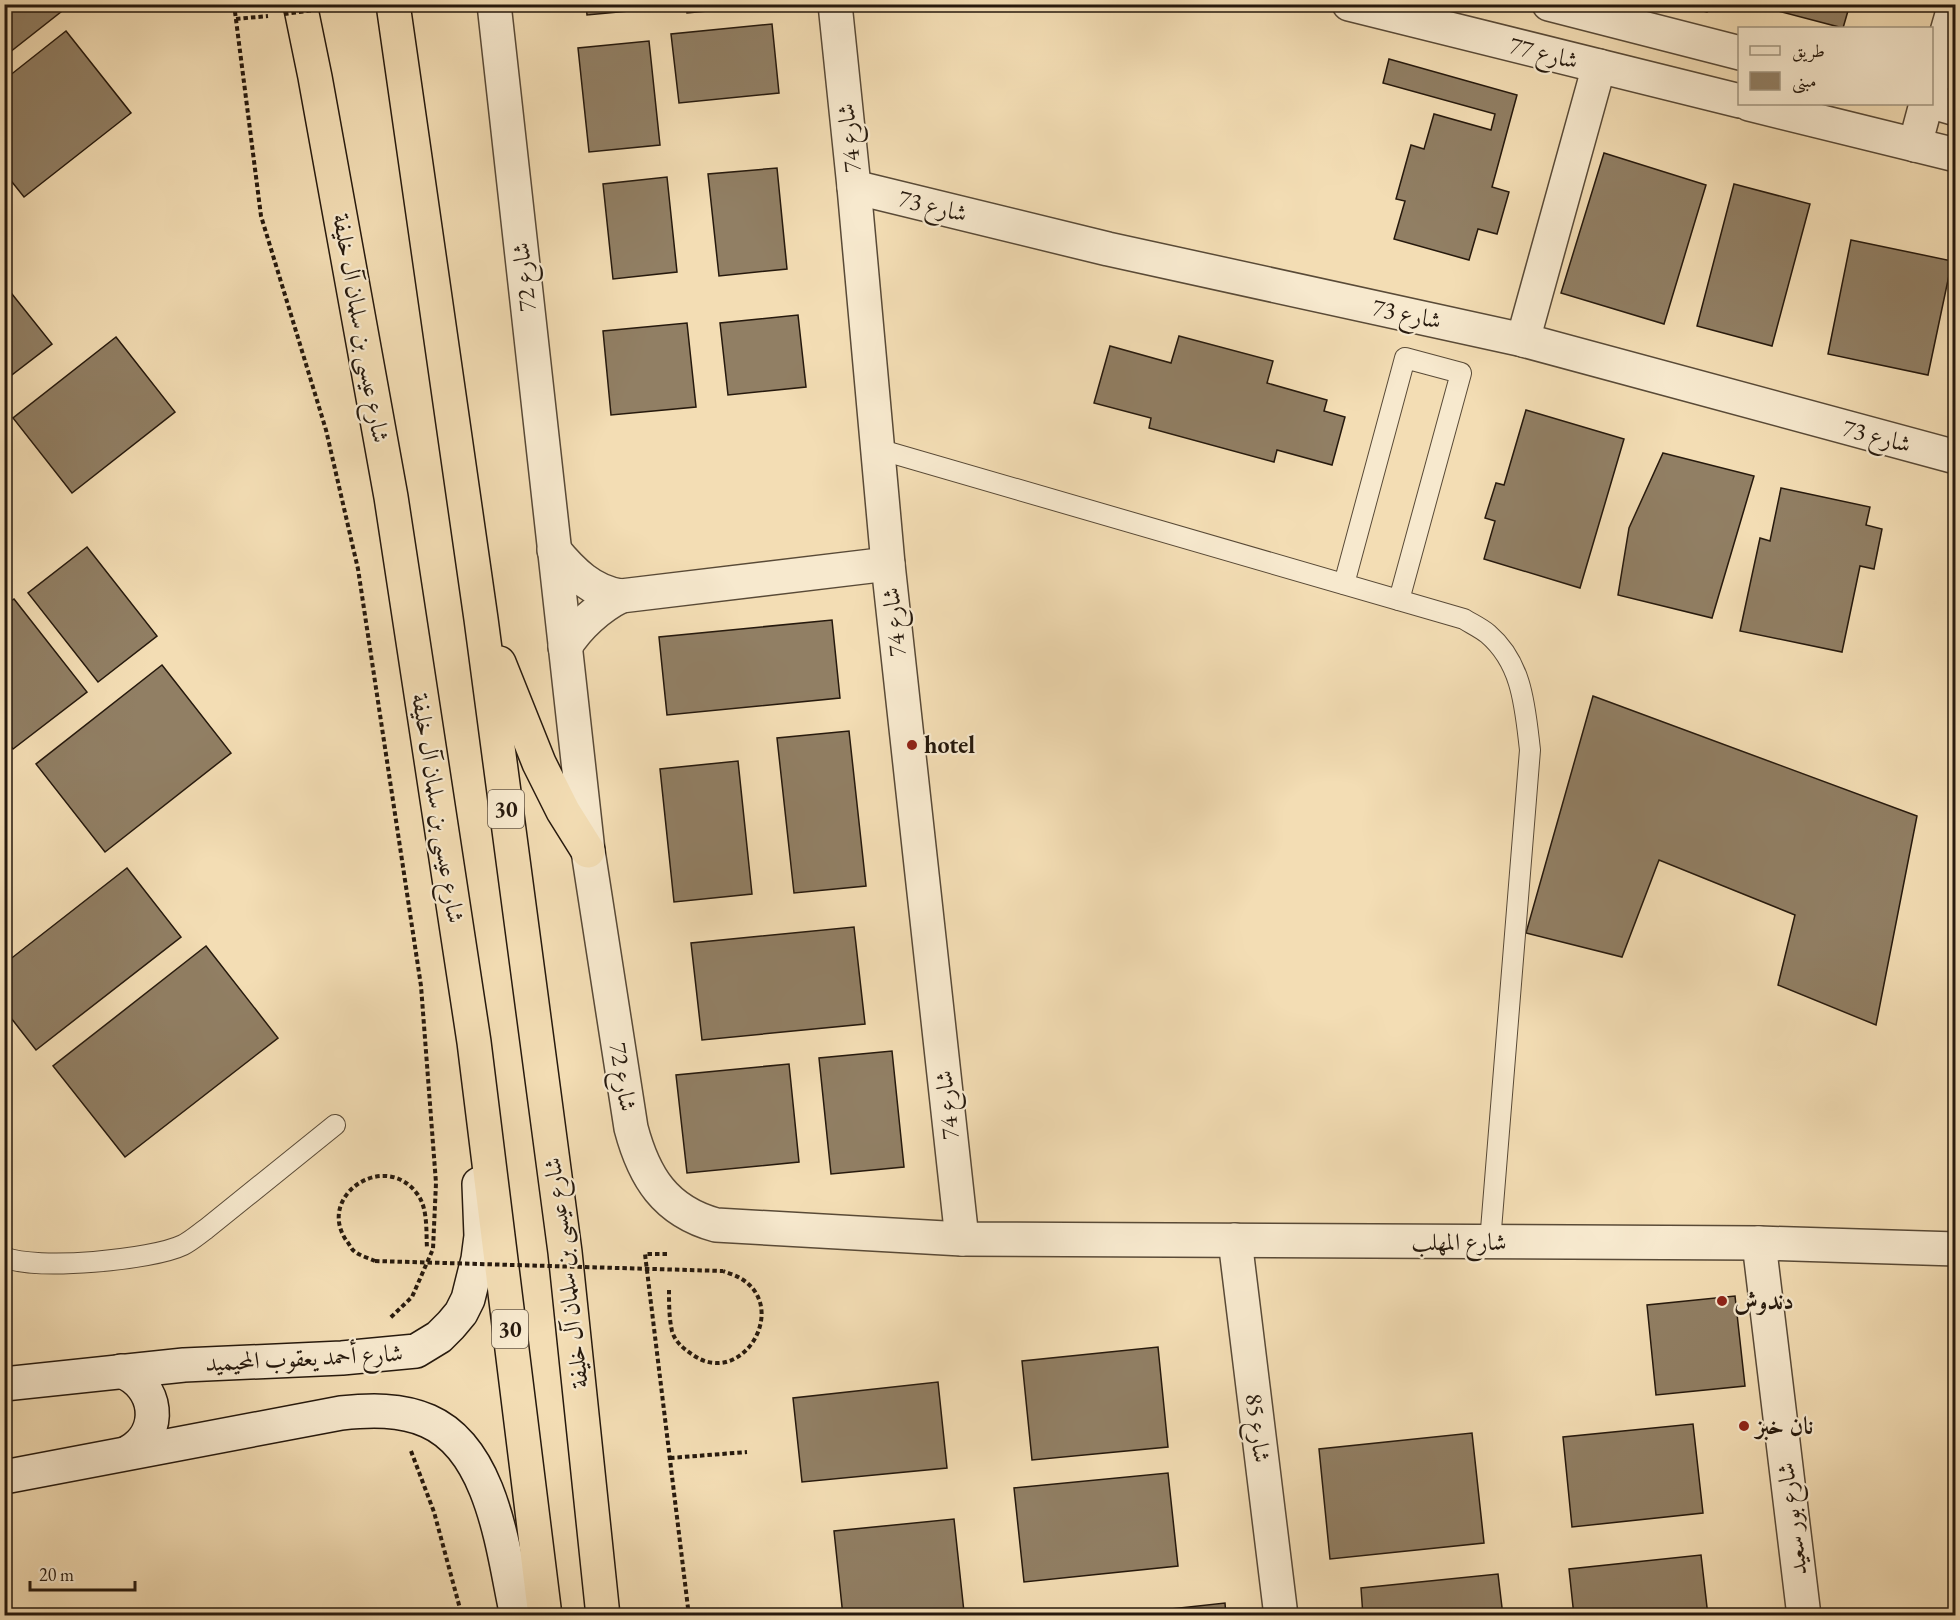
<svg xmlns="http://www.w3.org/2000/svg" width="1960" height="1620" viewBox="0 0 1960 1620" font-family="'EB Garamond',Amiri,serif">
<rect width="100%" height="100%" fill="#f3ddb4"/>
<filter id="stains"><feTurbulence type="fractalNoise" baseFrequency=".00333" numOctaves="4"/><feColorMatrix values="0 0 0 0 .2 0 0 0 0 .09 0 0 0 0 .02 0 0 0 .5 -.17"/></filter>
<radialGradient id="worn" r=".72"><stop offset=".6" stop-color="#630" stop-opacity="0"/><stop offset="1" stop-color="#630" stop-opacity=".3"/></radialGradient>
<g fill="#917f64" stroke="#26190d" stroke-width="1.5">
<path d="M4 4H71L5 56Z"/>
<path d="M586 4H650V9L587 15Z"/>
<path d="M686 4H771V5L687 13Z"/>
<path d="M1678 4H1709L1707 12Z"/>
<path d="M1751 4H1850L1843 28Z"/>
<path d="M772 24 779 93 679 103 671 34Z"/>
<path d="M66 31 131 113 24 197 4 172V80Z"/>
<path d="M649 41 660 145 589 152 578 48Z"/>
<path d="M1389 59 1517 95 1492 187 1509 192 1497 234 1478 229 1469 260 1394 239 1405 201 1396 199 1411 145 1424 149 1434 114 1491 130 1495 114 1383 83Z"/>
<path d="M1604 153 1706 185 1664 324 1561 293Z"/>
<path d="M777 168 787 269 719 276 708 174Z"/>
<path d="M667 177 677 272 613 279 603 184Z"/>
<path d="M1734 184 1810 204 1772 346 1697 326Z"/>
<path d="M1851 240 1952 261 1928 375 1828 354Z"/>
<path d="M4 284 52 344 4 381Z"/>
<path d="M798 315 806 387 728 395 720 323Z"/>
<path d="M687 323 696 407 611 415 603 331Z"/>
<path d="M1179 336 1273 361 1267 383 1327 400 1324 411 1345 417 1332 465 1277 450 1274 462 1149 428 1151 418 1094 403 1110 346 1171 363Z"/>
<path d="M116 337 175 412 72 493 13 418Z"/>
<path d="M1526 410 1624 439 1580 588 1484 559 1495 521 1485 518 1496 483 1504 485Z"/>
<path d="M1663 453 1754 476 1712 618 1618 595 1629 528Z"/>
<path d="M1781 488 1870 507 1866 525 1882 529 1874 569 1860 566 1842 652 1740 631 1760 538 1770 541Z"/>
<path d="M87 547 157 636 98 682 28 593Z"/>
<path d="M14 599 87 692 13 749 4 738V606Z"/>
<path d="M832 620 840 698 667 715 659 637Z"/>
<path d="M162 665 231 753 105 852 36 764Z"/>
<path d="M1593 696 1917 816 1876 1025 1778 985 1795 915 1659 860 1622 957 1526 933Z"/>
<path d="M849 731 866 886 794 893 777 738Z"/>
<path d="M738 761 752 894 674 902 660 769Z"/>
<path d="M127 868 181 937 36 1050 4 1009V964Z"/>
<path d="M854 927 865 1024 702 1040 691 943Z"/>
<path d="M206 946 278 1038 125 1157 53 1066Z"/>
<path d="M892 1051 904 1167 831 1174 819 1058Z"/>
<path d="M789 1064 799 1162 687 1173 676 1075Z"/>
<path d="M1735 1296 1745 1386 1656 1395 1647 1305Z"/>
<path d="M1158 1347 1168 1447 1032 1460 1022 1361Z"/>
<path d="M938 1382 947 1468 802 1482 793 1398Z"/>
<path d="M1693 1424 1703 1513 1572 1527 1563 1437Z"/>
<path d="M1472 1433 1484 1543 1330 1559 1319 1449Z"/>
<path d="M1168 1473 1178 1566 1024 1582 1014 1488Z"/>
<path d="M954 1519 964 1612 932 1616H843L834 1531Z"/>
<path d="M1701 1555 1708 1616H1574L1569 1569Z"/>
<path d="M1498 1574 1503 1616H1363L1361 1588Z"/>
<path d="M1225 1603 1226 1616H1106Z"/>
</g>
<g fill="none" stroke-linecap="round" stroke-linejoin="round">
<g stroke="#594a37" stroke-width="22">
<g id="lane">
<path d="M878 449 1464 619C1472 624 1481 628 1488 634 1523 664 1525 708 1530 750L1490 1242"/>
<path d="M1344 584 1405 358 1461 373 1399 600"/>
<path d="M4 1257C36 1271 152 1260 183 1245 191 1241 199 1234 206 1229L335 1125"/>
</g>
</g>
<g stroke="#594a37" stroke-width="36">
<g id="street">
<path d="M494 4 588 851 631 1128C644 1177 665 1211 716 1225L962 1239 1759 1243 1956 1249"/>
<path d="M835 4 854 187 888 564 962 1239"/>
<path d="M1349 4 1740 101"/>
<path d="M1549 4 1740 53"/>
<path d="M1932 84 1955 4"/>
<path d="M1932 102 1956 109"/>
<path d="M1749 104 1956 155"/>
<path d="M1915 145 1926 104"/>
<path d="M854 187 1108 249 1523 340 1956 457"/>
<path d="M1523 340 1599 66"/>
<path d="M554 550C572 572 592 592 621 596L888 564"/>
<path d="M565 647C578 626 599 607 621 596"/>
<path d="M1235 1240 1281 1616"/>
<path d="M1759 1243 1804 1616"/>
</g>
</g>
<g stroke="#26190d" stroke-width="36">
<g id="secondary">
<path d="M121 1371C158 1385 164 1432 129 1452"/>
<path d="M4 1384 184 1365 342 1358 416 1351 439 1337 451 1325 461 1313 468 1299 478 1259 481 1236 479 1184"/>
<path d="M4 1477 341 1413C370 1410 401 1409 428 1421 494 1450 503 1553 517 1616"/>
</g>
</g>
<g stroke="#26190d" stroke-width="36">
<g id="highway">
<path d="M300 4 315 77 391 497 474 1042 545 1616"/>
<path d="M393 4 481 619 565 1252 603 1616"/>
<path d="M499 663 539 763 563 811 588 851"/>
</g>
</g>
<g stroke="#26190d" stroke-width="4" stroke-dasharray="4.5 3" stroke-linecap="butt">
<path d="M234 4 261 216 326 430 358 569 421 986 436 1183 433 1249 412 1297 389 1319"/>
<path d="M236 19 268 16"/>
<path d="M667 1254H645L689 1616"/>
<path d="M375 1261C369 1258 360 1256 354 1251 351 1249 349 1243 346 1240 316 1195 386 1149 418 1195 428 1209 426 1232 427 1248"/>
<path d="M669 1290C669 1303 669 1318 672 1331 675 1342 684 1349 693 1355 742 1389 791 1307 740 1278 735 1275 728 1273 723 1271"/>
<path d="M411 1451 434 1512 462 1616"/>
<path d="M670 1458 747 1452"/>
</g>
<use href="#lane" stroke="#f7e9ce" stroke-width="20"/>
<use href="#street" stroke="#f7e9ce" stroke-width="33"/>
<use href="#secondary" stroke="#f7e9ce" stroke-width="33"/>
<use href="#highway" stroke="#f3ddb4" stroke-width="33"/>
<g stroke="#26190d" stroke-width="4" stroke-dasharray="4.5 3" stroke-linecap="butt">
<path d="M284 14 361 4"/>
<path d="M375 1261 723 1271"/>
</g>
</g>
<g fill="#8f2418" stroke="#f7e9ce" stroke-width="2">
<circle cx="912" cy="745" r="6"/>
<circle cx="1722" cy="1301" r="6"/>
<circle cx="1744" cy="1426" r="6"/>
</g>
<g text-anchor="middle" stroke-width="4.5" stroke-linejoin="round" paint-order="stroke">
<g fill="#f7e9ce" stroke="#655747" stroke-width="1.5">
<rect x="488" y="790" width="36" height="38" rx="4.5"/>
<rect x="492" y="1310" width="36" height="38" rx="4.5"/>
</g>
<g font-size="22" font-weight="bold" fill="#26190d">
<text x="506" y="817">30</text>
<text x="510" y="1337">30</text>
</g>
<g font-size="24" fill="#26190d" stroke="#f7e9ce">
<text transform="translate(1544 53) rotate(14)" y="8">شارع 77</text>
<text transform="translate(849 138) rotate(-96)" y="8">شارع 74</text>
<text transform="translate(933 206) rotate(14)" y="8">شارع 73</text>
<text transform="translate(524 277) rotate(-96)" y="8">شارع 72</text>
<text transform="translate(1407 314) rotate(12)" y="8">شارع 73</text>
<text transform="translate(361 328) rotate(80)" y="8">شارع عيسى بن سلمان آل خليفة</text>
<text transform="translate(1877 436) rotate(15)" y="8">شارع 73</text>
<text transform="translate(894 622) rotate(-96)" y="8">شارع 74</text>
<text transform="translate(438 808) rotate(81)" y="8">شارع عيسى بن سلمان آل خليفة</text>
<text transform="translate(623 1077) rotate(81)" y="8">شارع 72</text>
<text transform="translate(947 1105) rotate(-96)" y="8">شارع 74</text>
<text x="1459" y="1250">شارع المهلب</text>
<text transform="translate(566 1273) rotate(-97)" y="8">شارع عيسى بن سلمان آل خليفة</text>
<text transform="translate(304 1358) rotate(-3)" y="8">شارع أحمد يعقوب المحيميد</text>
<text transform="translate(1258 1428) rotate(83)" y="8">شارع 85</text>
<text transform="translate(1792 1519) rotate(-97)" y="8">شارع بور سعيد</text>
</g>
<g font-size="24" font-weight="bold" fill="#26190d" stroke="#f7e9ce" text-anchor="start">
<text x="924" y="753">hotel</text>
<text x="1734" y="1309">دندوش</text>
<text x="1756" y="1434">نان خبز</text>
</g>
</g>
<rect width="1960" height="1620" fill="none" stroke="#f3ddb4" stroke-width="24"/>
<rect x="6" y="6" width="1948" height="1608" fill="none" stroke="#26190d" stroke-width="3"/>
<rect x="12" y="12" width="1936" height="1596" fill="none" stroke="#26190d" stroke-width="1.5"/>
<rect x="1738" y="27" width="195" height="78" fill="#f7e9ce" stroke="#a39681" stroke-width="1.5"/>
<rect x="1750" y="46" width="30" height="9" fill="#f7e9ce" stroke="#a39681" stroke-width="1.5"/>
<text x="1792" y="57" font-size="18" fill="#26190d">طريق</text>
<rect x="1750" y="72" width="30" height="18" fill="#917f64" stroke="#a39681" stroke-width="1.5"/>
<text x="1792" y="87" font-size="18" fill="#26190d">مبنى</text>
<path d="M30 1581v9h105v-9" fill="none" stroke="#26190d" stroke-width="3"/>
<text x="39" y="1581" font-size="18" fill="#26190d" stroke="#f7e9ce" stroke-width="4.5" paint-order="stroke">20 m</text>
<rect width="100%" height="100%" filter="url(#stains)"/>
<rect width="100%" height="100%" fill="url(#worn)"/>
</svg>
